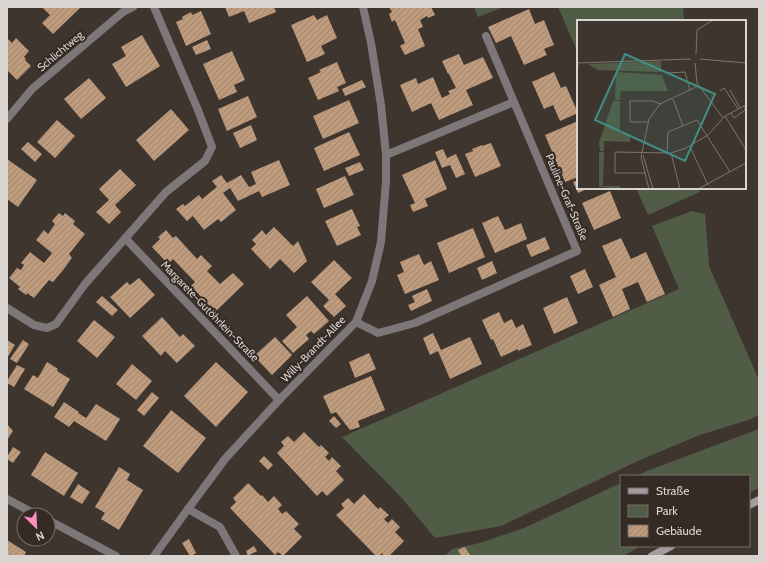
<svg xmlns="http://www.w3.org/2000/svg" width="766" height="563" viewBox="0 0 766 563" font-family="Cabin,sans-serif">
<defs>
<pattern id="building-hatch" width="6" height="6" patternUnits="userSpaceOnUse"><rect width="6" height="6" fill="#bf9b7e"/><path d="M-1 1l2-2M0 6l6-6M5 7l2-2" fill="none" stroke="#a0846e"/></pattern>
</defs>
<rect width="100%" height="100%" fill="#3e352e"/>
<g fill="#505c45">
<path d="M474 7H504L478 17Z"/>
<path d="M558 7H683L684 21H578V53Z"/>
<path d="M636 188H699L700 192 648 215Z"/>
<path d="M692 211 705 214 709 266 759 380V415L751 419 700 435 640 460 501 526 435 538 400 496 342 437 679 289 652 226Z"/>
<path d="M759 429V488L749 493V476H636L647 471Z"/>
<path d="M621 483V546H641L623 556H445L452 549 480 543 524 528Z"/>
</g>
<g fill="url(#building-hatch)">
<path d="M42 7H81L53 34 42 23 50 15Z"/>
<path d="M225 7H274L276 12 249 23 244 11 229 17Z"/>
<path d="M389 7H431L435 15 428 18 427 16 420 20 423 27 418 29 425 46 405 55 400 46 405 43 395 20 392 22 389 14 392 12Z"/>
<path d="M529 9 535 24 544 20 554 45 544 49 547 55 524 65 511 36 496 43 488 27Z"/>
<path d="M201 11 211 34 186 46 176 22 183 19 182 17 191 12 192 15Z"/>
<path d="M314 15 317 20 327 15 337 38 321 46 325 54 307 62 291 25Z"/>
<path d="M142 35 160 66 126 87 112 64 126 56 121 47Z"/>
<path d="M7 38 12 43 16 38 29 51 24 57 26 59 25 60 31 66 17 80 7 70Z"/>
<path d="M207 40 211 49 196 55 192 47Z"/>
<path d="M232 51 245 80 234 85 237 92 219 100 203 64Z"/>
<path d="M459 54 464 65 483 57 493 78 466 90 473 105 439 120 431 103 412 112 400 85 416 78 418 84 433 77 442 98 450 94 448 91 456 88 449 74H448L442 61Z"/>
<path d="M337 62 346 83 337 87 339 91 318 100 308 78 321 72 319 70Z"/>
<path d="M554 72 561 88 566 86 578 113 560 121 553 105 544 109 532 82Z"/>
<path d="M89 78 106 98 81 119 64 99Z"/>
<path d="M362 80 366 87 345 96 342 89Z"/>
<path d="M248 96 257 117 227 131 218 109Z"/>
<path d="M349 100 359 123 323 139 313 116Z"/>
<path d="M171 109 189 130 154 161 136 140Z"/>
<path d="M57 120 75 136 55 158 37 142Z"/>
<path d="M578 121V177L565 182 545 135Z"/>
<path d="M251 125 257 140 240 148 233 133Z"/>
<path d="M349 132 360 155 324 171 314 148Z"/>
<path d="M28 142 42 154 35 162 21 149Z"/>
<path d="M491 143 501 166 475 177 465 154 473 151 472 149 482 145V146Z"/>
<path d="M443 149 447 158 456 154 465 174 456 178 450 165 442 168 435 152Z"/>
<path d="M7 159 37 180 18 207 7 199Z"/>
<path d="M279 160 290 185 262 197 259 191 238 201 230 188 223 193 236 210 221 222 218 219 204 230 193 216 187 221 176 209 183 204 185 206 199 195 202 199 217 187 212 181 221 175 227 183 241 175 249 187 256 184 251 172Z"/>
<path d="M435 160 447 189 425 199 428 206 413 212 410 205 415 203 402 175Z"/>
<path d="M360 162 364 170 349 176 345 168Z"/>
<path d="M120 169 136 185 115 205 121 212 109 224 96 212 109 200 99 189Z"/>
<path d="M345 176 354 195 324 208 316 189Z"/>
<path d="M578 180V188H589L578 193 573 182Z"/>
<path d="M610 191 621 218 594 230 582 203Z"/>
<path d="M352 209 360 226 357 227 361 235 337 246 325 221Z"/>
<path d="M59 213 63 216 65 213 75 221 73 224 85 234 69 254 72 258 63 270 53 282 49 280 34 298 27 293 26 295 18 289 20 287 9 278 17 268 21 270 24 265 21 263 30 252 44 263 52 253 36 240 44 230 48 234 55 224 52 221Z"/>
<path d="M498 216 505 230 521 223 527 239 495 253 482 223Z"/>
<path d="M274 227 293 246 298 241 307 261 294 273 280 259 270 269 251 249 256 244 252 240 262 230 266 235Z"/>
<path d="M473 228 485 257 449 273 437 243Z"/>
<path d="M166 230 173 238 176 236 197 259 201 255 212 266 207 271 220 284 233 273 244 284 215 312 191 286 195 282 173 259 168 264 152 247 160 239 158 237Z"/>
<path d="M545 237 550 249 531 257 526 245Z"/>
<path d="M621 238 631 259 646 252 665 294 647 302 638 282 622 289 630 309 613 317 599 285 616 277 602 246Z"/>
<path d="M419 254 424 265 431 261 439 280 405 294 397 275 404 272 400 262Z"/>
<path d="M334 260 352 278 335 294 346 306 334 317 323 306 329 300 311 282Z"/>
<path d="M492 261 497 273 482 280 477 268Z"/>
<path d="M585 269 593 287 578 294 570 276Z"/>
<path d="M139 278 155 295 130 318 110 297 127 282 130 285Z"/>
<path d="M427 289 432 301 411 311 408 305 415 302 412 296Z"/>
<path d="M102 296 118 310 112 316 96 302Z"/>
<path d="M307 296 329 321 314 334 311 331 306 335 309 339 293 353 282 341 297 327 286 315Z"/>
<path d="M567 297 578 323 554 334 543 308Z"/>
<path d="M499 312 504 323 512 319 516 328 523 324 532 345 518 351V349L501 357 493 339 491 340 482 320Z"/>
<path d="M162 317 180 337 183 334 195 346 177 363 165 351 161 356 142 336Z"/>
<path d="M94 320 115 337 97 358 77 341Z"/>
<path d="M433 333 441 350 470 337 482 364 450 379 438 351 430 355 423 338Z"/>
<path d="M275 337 292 355 272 375 254 356Z"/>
<path d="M7 340 15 345 7 358Z"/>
<path d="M23 340 29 344 17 363 10 359Z"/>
<path d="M369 353 376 369 355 378 349 362Z"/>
<path d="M47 362 58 369 57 371 70 379 53 407 24 389 33 375 38 378Z"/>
<path d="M216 362 248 392 216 427 184 396Z"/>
<path d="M132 364 152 381 136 400 116 384Z"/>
<path d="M17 365 25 369 14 387 7 383V381Z"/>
<path d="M371 376 385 410 358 421 360 427 350 430 336 412 331 414 323 396Z"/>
<path d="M152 392 159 398 144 416 137 410Z"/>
<path d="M64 402 79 412 78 413 86 418 96 404 120 419 106 441 74 421 69 427 54 417Z"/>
<path d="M171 410 206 438 178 473 143 446Z"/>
<path d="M334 416 341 424 336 428 329 421Z"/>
<path d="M7 424 13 431 7 440Z"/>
<path d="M304 432 319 447 321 445 329 453 325 457 329 461 332 457 341 466 336 471 344 480 327 496 322 491 317 496 277 453 284 446 281 442 288 436 294 442Z"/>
<path d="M13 447 21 452 13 463 7 459V457Z"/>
<path d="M45 452 78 473 64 496 31 475Z"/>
<path d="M264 456 273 465 268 470 259 461Z"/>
<path d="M119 467 130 474 127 480 143 490 119 530 101 519 105 513 95 507Z"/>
<path d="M248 483 261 496 262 495 268 502 274 496 282 505 278 509 282 514 286 511 299 524 294 529 302 537 283 556 278 552 275 555 230 508 236 502 233 498Z"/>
<path d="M78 484 90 492 82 504 70 497Z"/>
<path d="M364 494 378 509 380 507 389 515 384 519 388 523 392 519 400 527 395 532 404 541 389 556H384L382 553 379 556H376L336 515 344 508 341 504 348 498 354 504Z"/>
<path d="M189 539 196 553 191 556H190L182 543Z"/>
<path d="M7 540 26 552 24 556H7Z"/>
<path d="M254 546 257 551 248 556 246 551Z"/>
<path d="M465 547 468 552 471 556H461L458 550Z"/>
</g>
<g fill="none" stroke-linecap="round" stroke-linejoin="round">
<g stroke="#7d7779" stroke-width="8">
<path d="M486 36 514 102"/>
<path d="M188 509 220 527 236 556"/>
</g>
<g stroke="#7d7779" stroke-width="8">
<path d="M7 119 32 89 123 12 133 7"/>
<path d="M125 238 279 400"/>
<path d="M7 308 34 325 47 328 56 324 85 284 166 192 205 161 212 147 198 110 154 7"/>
<path d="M356 322 378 333 415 323 577 251 514 102 386 155"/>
<path d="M7 499 37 515"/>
<path d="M48 520 116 556"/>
<path d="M154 556 188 509 225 459 279 400 356 322 372 281 381 242 386 181V155L381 105 371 43 363 7"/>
</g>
<g stroke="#a49b9e" stroke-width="8">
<path d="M749 505 759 500"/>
<path d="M652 556 671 546"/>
</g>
</g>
<g text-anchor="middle" stroke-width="4" stroke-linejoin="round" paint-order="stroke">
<g font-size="11" fill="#dad4d0" stroke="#332b24">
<text transform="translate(60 51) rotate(-40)" y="4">Schlichtweg</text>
<text transform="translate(567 197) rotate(67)" y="4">Pauline-Graf-Straße</text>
<text transform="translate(210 311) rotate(46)" y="4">Margarete-Gutöhrlein-Straße</text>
<text transform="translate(313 349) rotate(-46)" y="4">Willy-Brandt-Allee</text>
</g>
</g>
<g transform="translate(577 20)">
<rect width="169" height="169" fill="#3e352e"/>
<path d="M84 41V52L21 50 11 44ZM39 52 85 55 91 71H44L43 80H38ZM36 81H43V113L53 114V122L27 121V131H23L22 122ZM22 132H27L26 166H43V169L22 167Z" fill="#505c45"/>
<path fill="none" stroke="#7c756f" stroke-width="1" d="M119 34 120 10 136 0M123 39 169 43M0 43 114 39M118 43 120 63 146 98M90 53 108 52 113 71M0 55 1 43M153 70 163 88M143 71 147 68 161 89M96 79 106 106M154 93 157 98 168 90V85M148 96 169 130M71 102H53V81H76L83 84M113 127 131 165M90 133 91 112 120 100 153 152M94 133 103 169M66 135 76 169M69 153H38V132L94 133 109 128 131 115 148 96 169 85M72 169 64 137 72 99 83 84 121 66M121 169 169 143"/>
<path fill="#428e86" fill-opacity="0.15" stroke="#428e86" stroke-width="2" d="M48 34 138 74 108 141 18 100Z"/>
<rect width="169" height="169" fill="none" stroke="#dad4d0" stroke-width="2"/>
</g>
<rect width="766" height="563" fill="none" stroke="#dad4d0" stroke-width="16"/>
<rect x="620" y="475" width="130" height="72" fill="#332b24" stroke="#766f69"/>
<rect x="628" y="488" width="20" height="6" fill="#a49b9e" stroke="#766f69"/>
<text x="656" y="495" font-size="12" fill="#dad4d0">Straße</text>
<rect x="628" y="505" width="20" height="12" fill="#505c45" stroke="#766f69"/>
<text x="656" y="515" font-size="12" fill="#dad4d0">Park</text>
<rect x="628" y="525" width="20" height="12" fill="url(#building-hatch)" stroke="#766f69"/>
<text x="656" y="535" font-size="12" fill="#dad4d0">Gebäude</text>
<g transform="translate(36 527) rotate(156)"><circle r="19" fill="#332b24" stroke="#766f69"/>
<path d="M0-3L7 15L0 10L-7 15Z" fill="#fd8ebf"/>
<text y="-6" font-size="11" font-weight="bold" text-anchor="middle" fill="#dad4d0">N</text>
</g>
</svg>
